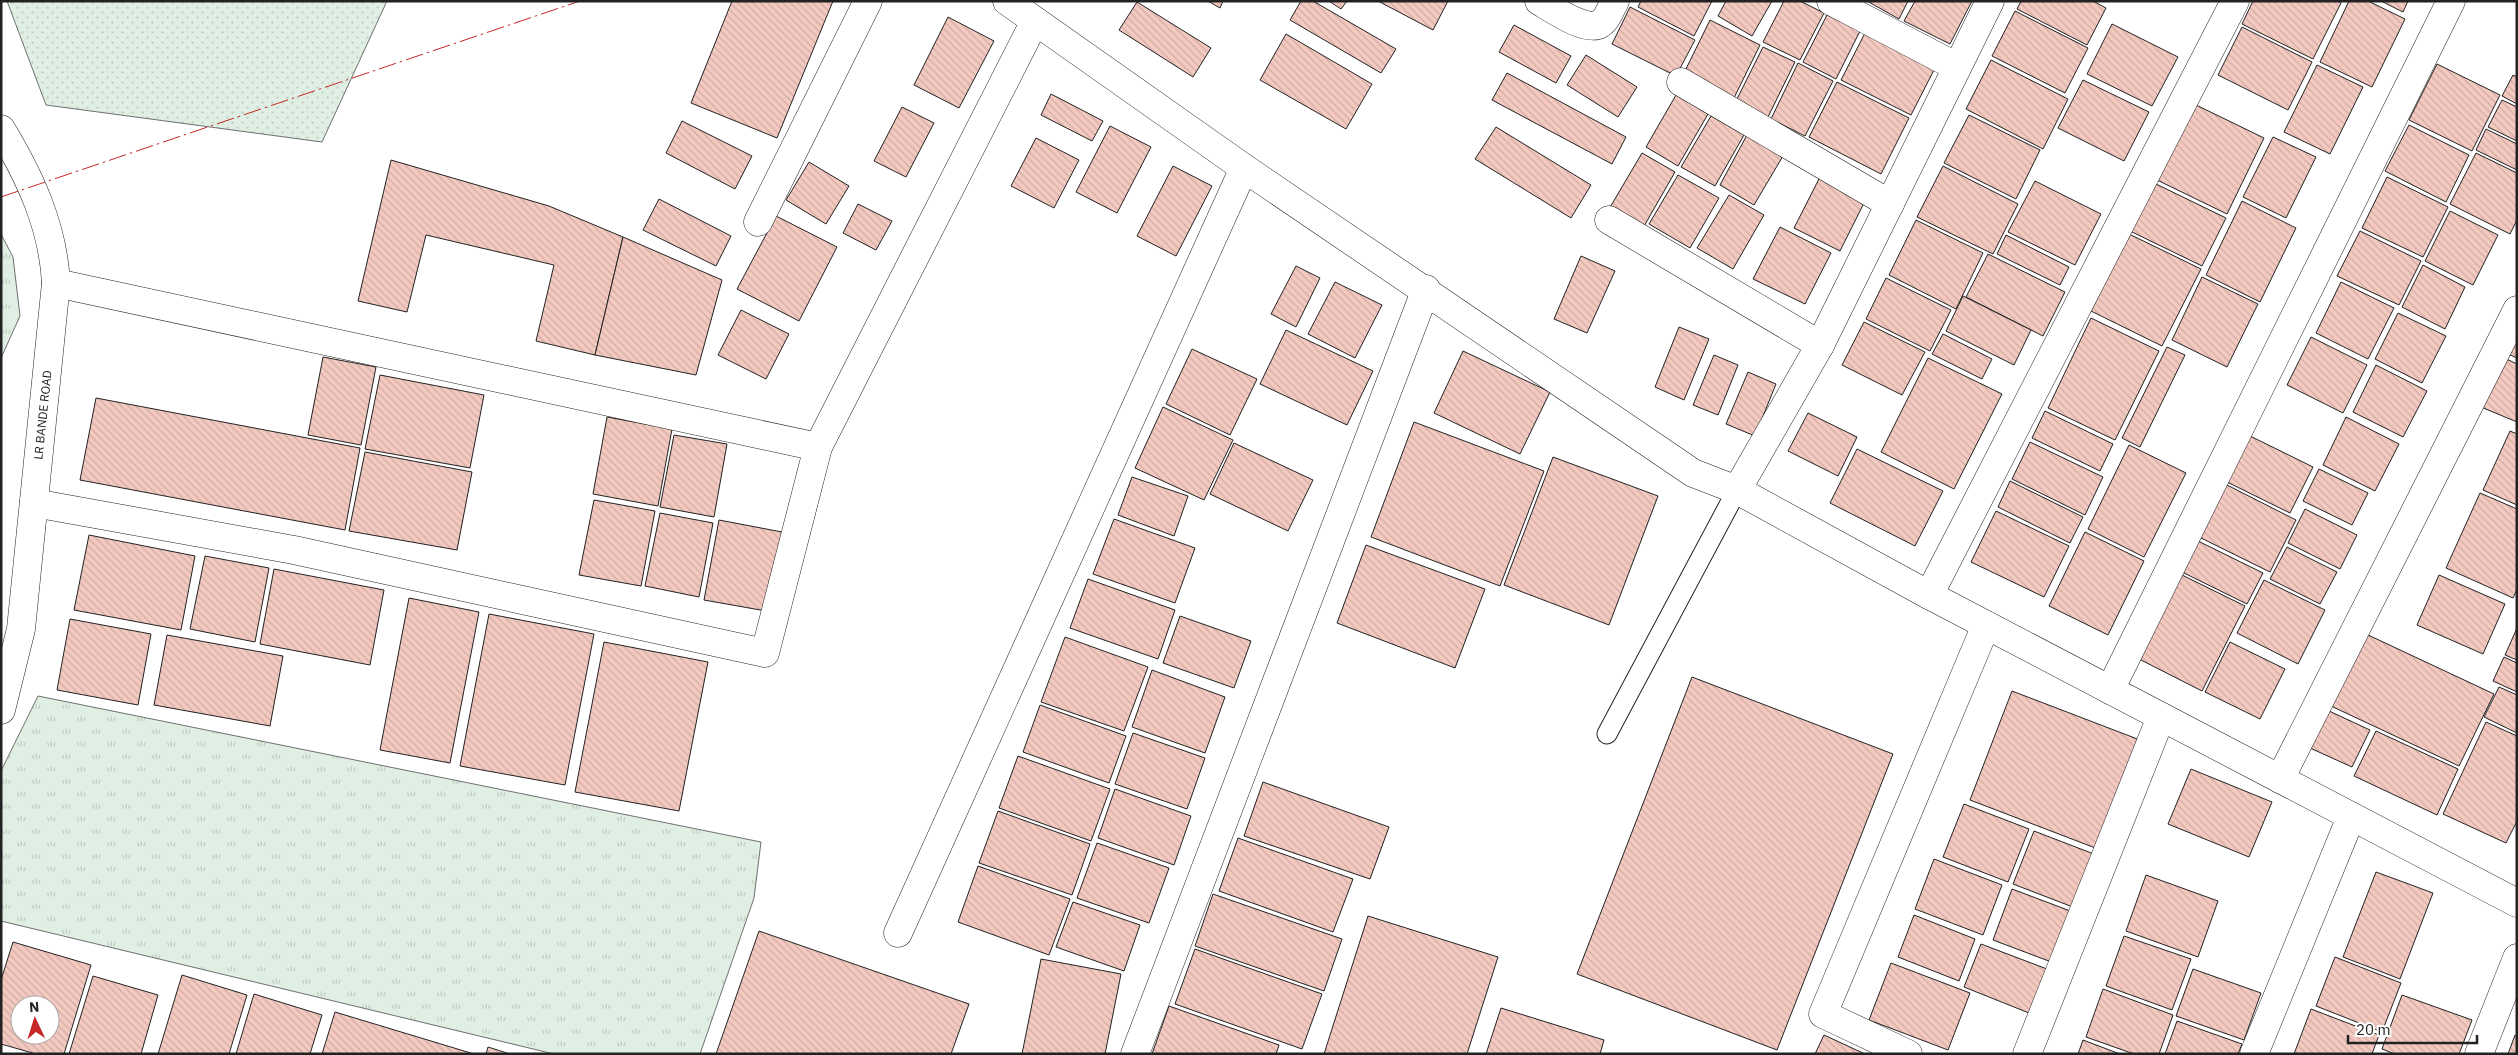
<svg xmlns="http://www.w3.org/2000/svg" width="2518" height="1055" viewBox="0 0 2518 1055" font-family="'IBM Plex Sans',sans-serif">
<defs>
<pattern id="grass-tufts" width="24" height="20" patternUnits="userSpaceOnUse" patternTransform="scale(1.25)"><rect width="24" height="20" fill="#e0efe3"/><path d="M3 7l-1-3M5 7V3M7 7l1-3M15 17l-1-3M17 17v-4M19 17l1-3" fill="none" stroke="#c0cdc2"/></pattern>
<pattern id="park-dots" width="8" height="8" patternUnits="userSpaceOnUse" patternTransform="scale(1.25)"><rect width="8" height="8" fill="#e0efe3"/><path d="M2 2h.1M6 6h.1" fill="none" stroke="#c0cdc2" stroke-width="1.8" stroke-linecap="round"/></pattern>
<pattern id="building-back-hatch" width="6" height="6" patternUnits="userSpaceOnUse" patternTransform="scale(1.25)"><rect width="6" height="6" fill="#f3c9c0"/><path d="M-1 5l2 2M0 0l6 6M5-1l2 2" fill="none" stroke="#d0aca5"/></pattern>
</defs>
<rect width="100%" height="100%" fill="#fff"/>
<g fill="url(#grass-tufts)" stroke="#6f6f6f">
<path d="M1 234 13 257 20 316 1 358Z"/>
<path d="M38 696 761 842 754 898 700 1054H554L1 921V771Z"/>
</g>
<path fill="url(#park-dots)" stroke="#6f6f6f" d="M7 1H387L322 142 46 105Z"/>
<g fill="url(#building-back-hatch)" stroke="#222" fill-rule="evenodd">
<path d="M732 1H833L777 138 691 103Z"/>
<path d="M1208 1H1223L1220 8Z"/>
<path d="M1301 1H1313L1396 49 1381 73 1290 20Z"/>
<path d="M1329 1H1347L1341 9Z"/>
<path d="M1378 1H1448L1433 30Z"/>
<path d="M1641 1H1712L1694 36 1638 7Z"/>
<path d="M1726 1H1772L1752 36 1718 16Z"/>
<path d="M1784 1H1800L1824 13 1800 60 1763 42Z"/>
<path d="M1867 1H1908L1899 19Z"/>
<path d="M1915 1H1972L1950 44 1904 21Z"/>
<path d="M2021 1H2093L2106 8 2087 45 2017 9Z"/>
<path d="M2253 1H2337L2341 3 2313 59 2242 24Z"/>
<path d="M2349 1H2368L2405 19 2372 87 2320 62Z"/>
<path d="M2381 1H2408L2403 12Z"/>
<path d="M1137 2 1211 48 1193 77 1119 30Z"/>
<path d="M1630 7 1695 40 1676 76 1612 44Z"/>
<path d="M2015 11 2088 48 2065 93 1992 56Z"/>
<path d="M1827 15 1860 31 1836 79 1803 62Z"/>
<path d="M948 17 994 41 959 108 914 85Z"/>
<path d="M1710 20 1760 45 1733 100 1683 75Z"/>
<path d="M2112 24 2178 57 2152 106 2087 74Z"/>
<path d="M1514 25 1571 56 1556 83 1499 52Z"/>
<path d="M2242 27 2312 62 2288 110 2218 75Z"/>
<path d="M1865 33 1935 68 1911 115 1841 80Z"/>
<path d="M1286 34 1372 84 1346 129 1260 80Z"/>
<path d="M1763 47 1795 62 1768 117 1736 101Z"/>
<path d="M1586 55 1637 87 1618 117 1567 85Z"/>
<path d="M1991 60 2068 99 2043 149 1966 109Z"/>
<path d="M1798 63 1833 81 1805 136 1771 119Z"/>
<path d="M2437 64 2500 95 2472 151 2409 120Z"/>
<path d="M2317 65 2363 87 2330 154 2284 132Z"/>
<path d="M1507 73 1626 137 1612 164 1492 100Z"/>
<path d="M2513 75 2517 77V104L2502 96Z"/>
<path d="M2083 80 2149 112 2124 161 2058 128Z"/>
<path d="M1837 82 1909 118 1881 174 1809 137Z"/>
<path d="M1051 94 1103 121 1092 141 1041 115Z"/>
<path d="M1676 95 1708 114 1678 166 1646 147Z"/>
<path d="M2502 100 2517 107V141L2488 127Z"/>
<path d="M2194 104 2264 138 2227 214 2157 180Z"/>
<path d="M902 107 934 123 906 177 874 161Z"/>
<path d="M1969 115 2040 150 2016 199 1944 163Z"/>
<path d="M1711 116 1744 135 1715 186 1681 167Z"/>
<path d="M682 121 752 156 735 189 666 153Z"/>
<path d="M2409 125 2469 155 2446 202 2385 171Z"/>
<path d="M1110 126 1151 147 1117 213 1076 192Z"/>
<path d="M1496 127 1591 185 1571 218 1475 159Z"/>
<path d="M2486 129 2517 144V170L2476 150Z"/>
<path d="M1747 135 1783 156 1754 205 1720 185Z"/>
<path d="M2273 137 2316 157 2286 218 2243 197Z"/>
<path d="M1036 138 1079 160 1054 208 1011 186Z"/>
<path d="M1642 153 1675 172 1643 228 1609 209Z"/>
<path d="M2476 153 2517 173V220L2510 234 2450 204Z"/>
<path d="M391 160 549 206 623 237 595 355 536 341 554 265 426 235 407 312 358 301Z"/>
<path d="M809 162 849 186 826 224 786 200Z"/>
<path d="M1173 166 1212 186 1176 256 1137 236Z"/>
<path d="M1943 166 2018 204 1993 254 1917 217Z"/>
<path d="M1678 175 1719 198 1690 248 1649 224Z"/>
<path d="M1821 175 1867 197 1840 251 1794 228Z"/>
<path d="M2387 177 2448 207 2423 257 2362 228Z"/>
<path d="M2035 181 2101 214 2075 265 2008 232Z"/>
<path d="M2154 183 2226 218 2202 266 2130 231Z"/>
<path d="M1729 195 1764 215 1733 269 1697 248Z"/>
<path d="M659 199 731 236 716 266 643 230Z"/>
<path d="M2242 201 2296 228 2260 302 2206 275Z"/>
<path d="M858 204 892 221 876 250 843 233Z"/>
<path d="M2450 211 2498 235 2473 285 2425 261Z"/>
<path d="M776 216 837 247 799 321 737 289Z"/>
<path d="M1916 220 1983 253 1956 309 1889 275Z"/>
<path d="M1780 227 1831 253 1805 304 1753 279Z"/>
<path d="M2360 231 2421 261 2399 305 2337 276Z"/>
<path d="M2129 234 2201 269 2162 346 2091 311Z"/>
<path d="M2006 235 2069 267 2060 285 1997 254Z"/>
<path d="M623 237 722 280 696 375 595 355Z"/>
<path d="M1988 254 2065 292 2043 336 1966 297Z"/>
<path d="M1581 256 1615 271 1587 333 1554 319Z"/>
<path d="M2423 265 2465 287 2445 329 2402 307Z"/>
<path d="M1296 266 1320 278 1296 327 1271 314Z"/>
<path d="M2202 277 2258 304 2227 367 2172 340Z"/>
<path d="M1886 278 1951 310 1930 351 1866 319Z"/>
<path d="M1335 282 1382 305 1355 358 1308 334Z"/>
<path d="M2341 282 2394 308 2368 359 2316 333Z"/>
<path d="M1963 296 2031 330 2014 365 1946 331Z"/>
<path d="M741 310 789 334 766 379 718 355Z"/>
<path d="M2398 313 2446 336 2422 383 2375 359Z"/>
<path d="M2091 318 2159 351 2115 440 2048 408Z"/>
<path d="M1864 322 1925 352 1902 395 1842 365Z"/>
<path d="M1679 327 1709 339 1684 400 1655 387Z"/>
<path d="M1286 330 1373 371 1347 425 1260 384Z"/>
<path d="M1943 334 1992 359 1982 379 1932 354Z"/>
<path d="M2517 334V358L2508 354Z"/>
<path d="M2311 337 2367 365 2343 413 2287 385Z"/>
<path d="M2167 347 2185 355 2140 447 2122 438Z"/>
<path d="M1192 349 1257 379 1230 435 1166 404Z"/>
<path d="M1463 351 1550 392 1520 454 1434 413Z"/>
<path d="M1714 355 1738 365 1718 415 1693 405Z"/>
<path d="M323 357 376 367 361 445 308 435Z"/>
<path d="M2502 357 2517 364V422L2481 407Z"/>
<path d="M1928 358 2002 394 1954 489 1881 452Z"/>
<path d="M2376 365 2427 391 2403 437 2353 412Z"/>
<path d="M1748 372 1776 384 1755 436 1726 424Z"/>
<path d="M380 375 484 395 470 468 365 449Z"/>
<path d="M96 398 360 448 345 530 80 480Z"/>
<path d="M1163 407 1233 440 1204 500 1135 468Z"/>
<path d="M2045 411 2113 444 2100 471 2032 438Z"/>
<path d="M1808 413 1857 437 1838 476 1788 451Z"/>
<path d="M607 417 672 429 658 506 593 494Z"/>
<path d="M2346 417 2399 444 2375 491 2323 465Z"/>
<path d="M1414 422 1544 471 1500 586 1371 537Z"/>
<path d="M2510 431 2517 434V505L2483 490Z"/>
<path d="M674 435 727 444 714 517 660 507Z"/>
<path d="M2248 435 2313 467 2290 513 2225 481Z"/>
<path d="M2030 442 2103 477 2085 515 2012 479Z"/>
<path d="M1234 443 1313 480 1288 531 1210 494Z"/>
<path d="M2129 445 2186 473 2144 557 2088 529Z"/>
<path d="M1857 449 1943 491 1915 546 1830 503Z"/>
<path d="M365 452 472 472 457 550 349 531Z"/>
<path d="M1553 457 1658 496 1609 625 1504 585Z"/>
<path d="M2319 469 2368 493 2352 525 2303 501Z"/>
<path d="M1132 477 1188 496 1174 536 1118 515Z"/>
<path d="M2010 481 2083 517 2070 543 1998 507Z"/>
<path d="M2225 484 2296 520 2270 572 2199 537Z"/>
<path d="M2480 493 2517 509V589L2513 598 2446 568Z"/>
<path d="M594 500 655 511 641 586 579 575Z"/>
<path d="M2305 509 2357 535 2340 569 2288 543Z"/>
<path d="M1996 511 2069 546 2044 597 1971 562Z"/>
<path d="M660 513 713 523 699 597 645 586Z"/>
<path d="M1114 519 1195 548 1175 603 1093 574Z"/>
<path d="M719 520 782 532 766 611 704 600Z"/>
<path d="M2085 532 2144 561 2108 635 2049 606Z"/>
<path d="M89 535 195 556 181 630 74 610Z"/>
<path d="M2198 541 2263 573 2247 604 2182 572Z"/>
<path d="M1366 545 1485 589 1455 668 1337 623Z"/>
<path d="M2287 547 2337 572 2320 604 2270 579Z"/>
<path d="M205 556 269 568 255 642 190 629Z"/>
<path d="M274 569 384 590 370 665 260 644Z"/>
<path d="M2182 575 2245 606 2202 691 2139 659Z"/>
<path d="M2439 575 2505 604 2483 654 2417 625Z"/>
<path d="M1088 579 1175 610 1158 659 1070 628Z"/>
<path d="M2264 580 2325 610 2298 664 2237 633Z"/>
<path d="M409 598 479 612 450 763 380 750Z"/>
<path d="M489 614 594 634 565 785 460 766Z"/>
<path d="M1180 616 1251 641 1234 688 1163 663Z"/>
<path d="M70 619 151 634 138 705 57 690Z"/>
<path d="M2517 628V660L2505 655Z"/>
<path d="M2366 634 2494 694 2459 766 2331 706Z"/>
<path d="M167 635 283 656 270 726 154 705Z"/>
<path d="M1065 637 1148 667 1124 731 1041 702Z"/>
<path d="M604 642 708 662 679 811 575 792Z"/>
<path d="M2230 642 2285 669 2260 719 2205 692Z"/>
<path d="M2504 657 2517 663V692L2493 681Z"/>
<path d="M1152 670 1225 697 1205 753 1132 727Z"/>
<path d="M1692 677 1893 754 1777 1050 1577 974Z"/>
<path d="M2499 687 2517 695V733L2484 717Z"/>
<path d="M2012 691 2140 740 2098 849 1970 800Z"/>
<path d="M1040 705 1126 736 1109 783 1023 752Z"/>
<path d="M2329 711 2370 730 2352 767 2310 748Z"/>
<path d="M2486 722 2517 736V821L2506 843 2443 814Z"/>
<path d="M2376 731 2458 769 2437 815 2354 776Z"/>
<path d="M1133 733 1205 758 1187 809 1115 784Z"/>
<path d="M1018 756 1110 789 1091 841 999 808Z"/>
<path d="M2191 769 2272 802 2249 857 2168 824Z"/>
<path d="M1263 782 1389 827 1370 879 1244 836Z"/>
<path d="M1115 789 1191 816 1174 865 1098 838Z"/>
<path d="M1964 804 2029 829 2008 882 1943 857Z"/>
<path d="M998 811 1090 844 1072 895 979 863Z"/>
<path d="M2034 831 2099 856 2078 909 2013 884Z"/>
<path d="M1238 838 1353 879 1333 932 1219 891Z"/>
<path d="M1097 843 1169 868 1149 923 1077 898Z"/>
<path d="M1934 859 2002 885 1983 935 1915 909Z"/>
<path d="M978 866 1070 899 1049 955 958 922Z"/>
<path d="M2376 872 2433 893 2400 979 2343 957Z"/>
<path d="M2146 875 2218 901 2198 957 2126 931Z"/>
<path d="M2012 889 2073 912 2054 963 1993 940Z"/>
<path d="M1213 894 1342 939 1324 991 1195 946Z"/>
<path d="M1073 902 1140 925 1124 971 1056 947Z"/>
<path d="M1914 915 1975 939 1959 981 1898 957Z"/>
<path d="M1368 916 1498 957 1467 1054H1324Z"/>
<path d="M759 931 969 1004 951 1054H716Z"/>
<path d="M2124 936 2191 959 2172 1010 2106 986Z"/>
<path d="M13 942 91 965 64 1054H36L1 1044V980ZM20 1005H50V1035H20Z"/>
<path d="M1981 944 2047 969 2029 1013 1964 987Z"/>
<path d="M1195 949 1322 994 1302 1049 1175 1004Z"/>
<path d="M2335 957 2401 983 2382 1032 2316 1006Z"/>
<path d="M1041 959 1121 974 1105 1054H1022Z"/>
<path d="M1891 963 1970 993 1948 1050 1869 1020Z"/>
<path d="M2193 969 2261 993 2244 1040 2176 1016Z"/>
<path d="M182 975 247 995 229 1054H158Z"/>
<path d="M93 976 158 995 141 1054H69Z"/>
<path d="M2103 989 2173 1015 2159 1054H2134L2086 1037Z"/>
<path d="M254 994 322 1015 310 1054H236Z"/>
<path d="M2402 995 2472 1020 2459 1054H2395L2382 1049Z"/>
<path d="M1169 1006 1279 1045 1276 1054H1152Z"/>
<path d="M1501 1008 1604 1040 1600 1054H1486Z"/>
<path d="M2311 1009 2379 1035 2372 1054H2294Z"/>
<path d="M335 1012 474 1054H322Z"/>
<path d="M2177 1021 2242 1044 2238 1054H2165Z"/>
<path d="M1824 1035 1865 1054H1815Z"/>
<path d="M2515 1035 2517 1036V1054H2508Z"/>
<path d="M2083 1040 2120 1054H2078Z"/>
<path d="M488 1047 510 1054H486Z"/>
</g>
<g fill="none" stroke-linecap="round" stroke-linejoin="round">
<g stroke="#222" stroke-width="21">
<path id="service" d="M1607 734 1737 490"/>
</g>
<g stroke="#222" stroke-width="29">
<g id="minor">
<path d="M1539 1C1551 8 1587 33 1600 24 1607 20 1611 8 1615 1"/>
<path d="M1831 1 1957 67"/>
<path d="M1681 82 1890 204"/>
<path d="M1609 220 1820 345"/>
<path d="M758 222 868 1"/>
<path d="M56 283 818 447 1035 21"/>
<path d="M1737 490 1820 345 1990 1"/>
<path d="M34 503 294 550 765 653 818 447"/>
<path d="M1929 595 2235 1"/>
<path d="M2110 690 2451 1"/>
<path d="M2280 779 2517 310"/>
<path d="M898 933 1244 168"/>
<path d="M1135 1054 1426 289"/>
<path d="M1908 1054 1823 1014 1986 625"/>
<path d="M2027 1054 2161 717"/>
<path d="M2254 1054 2351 817"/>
<path d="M2479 1054 2517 958"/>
</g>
</g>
<g stroke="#222" stroke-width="29">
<g id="tertiary">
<path d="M1007 1 1244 168 1693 473 1737 490 1929 595 2517 903"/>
<path d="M1 129C30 177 53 226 56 283L21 629 1 710"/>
</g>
</g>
<use href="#service" stroke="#fff" stroke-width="19"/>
<use href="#minor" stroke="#fff" stroke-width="28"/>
<use href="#tertiary" stroke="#fff" stroke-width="28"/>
<path stroke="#c62828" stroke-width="1" stroke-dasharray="18 4 2.5 4" stroke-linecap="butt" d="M1 197 580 1"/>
</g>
<g text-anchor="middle" stroke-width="4" stroke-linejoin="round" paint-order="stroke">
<g font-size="12" fill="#222" stroke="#fff">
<text transform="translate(43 415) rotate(-84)" y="4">LR BANDE ROAD</text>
</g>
</g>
<rect width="2518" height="1055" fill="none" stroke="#222222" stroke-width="5"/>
<g transform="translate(35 1020) rotate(356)"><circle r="24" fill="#ffffff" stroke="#a7a7a7"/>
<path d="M0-4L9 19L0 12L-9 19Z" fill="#c62828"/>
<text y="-8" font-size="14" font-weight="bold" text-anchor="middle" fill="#222222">N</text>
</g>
<path d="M2348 1035v8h129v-8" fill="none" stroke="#222222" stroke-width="2.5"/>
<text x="2356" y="1035" font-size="15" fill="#222222" stroke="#ffffff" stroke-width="4" paint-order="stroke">20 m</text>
</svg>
